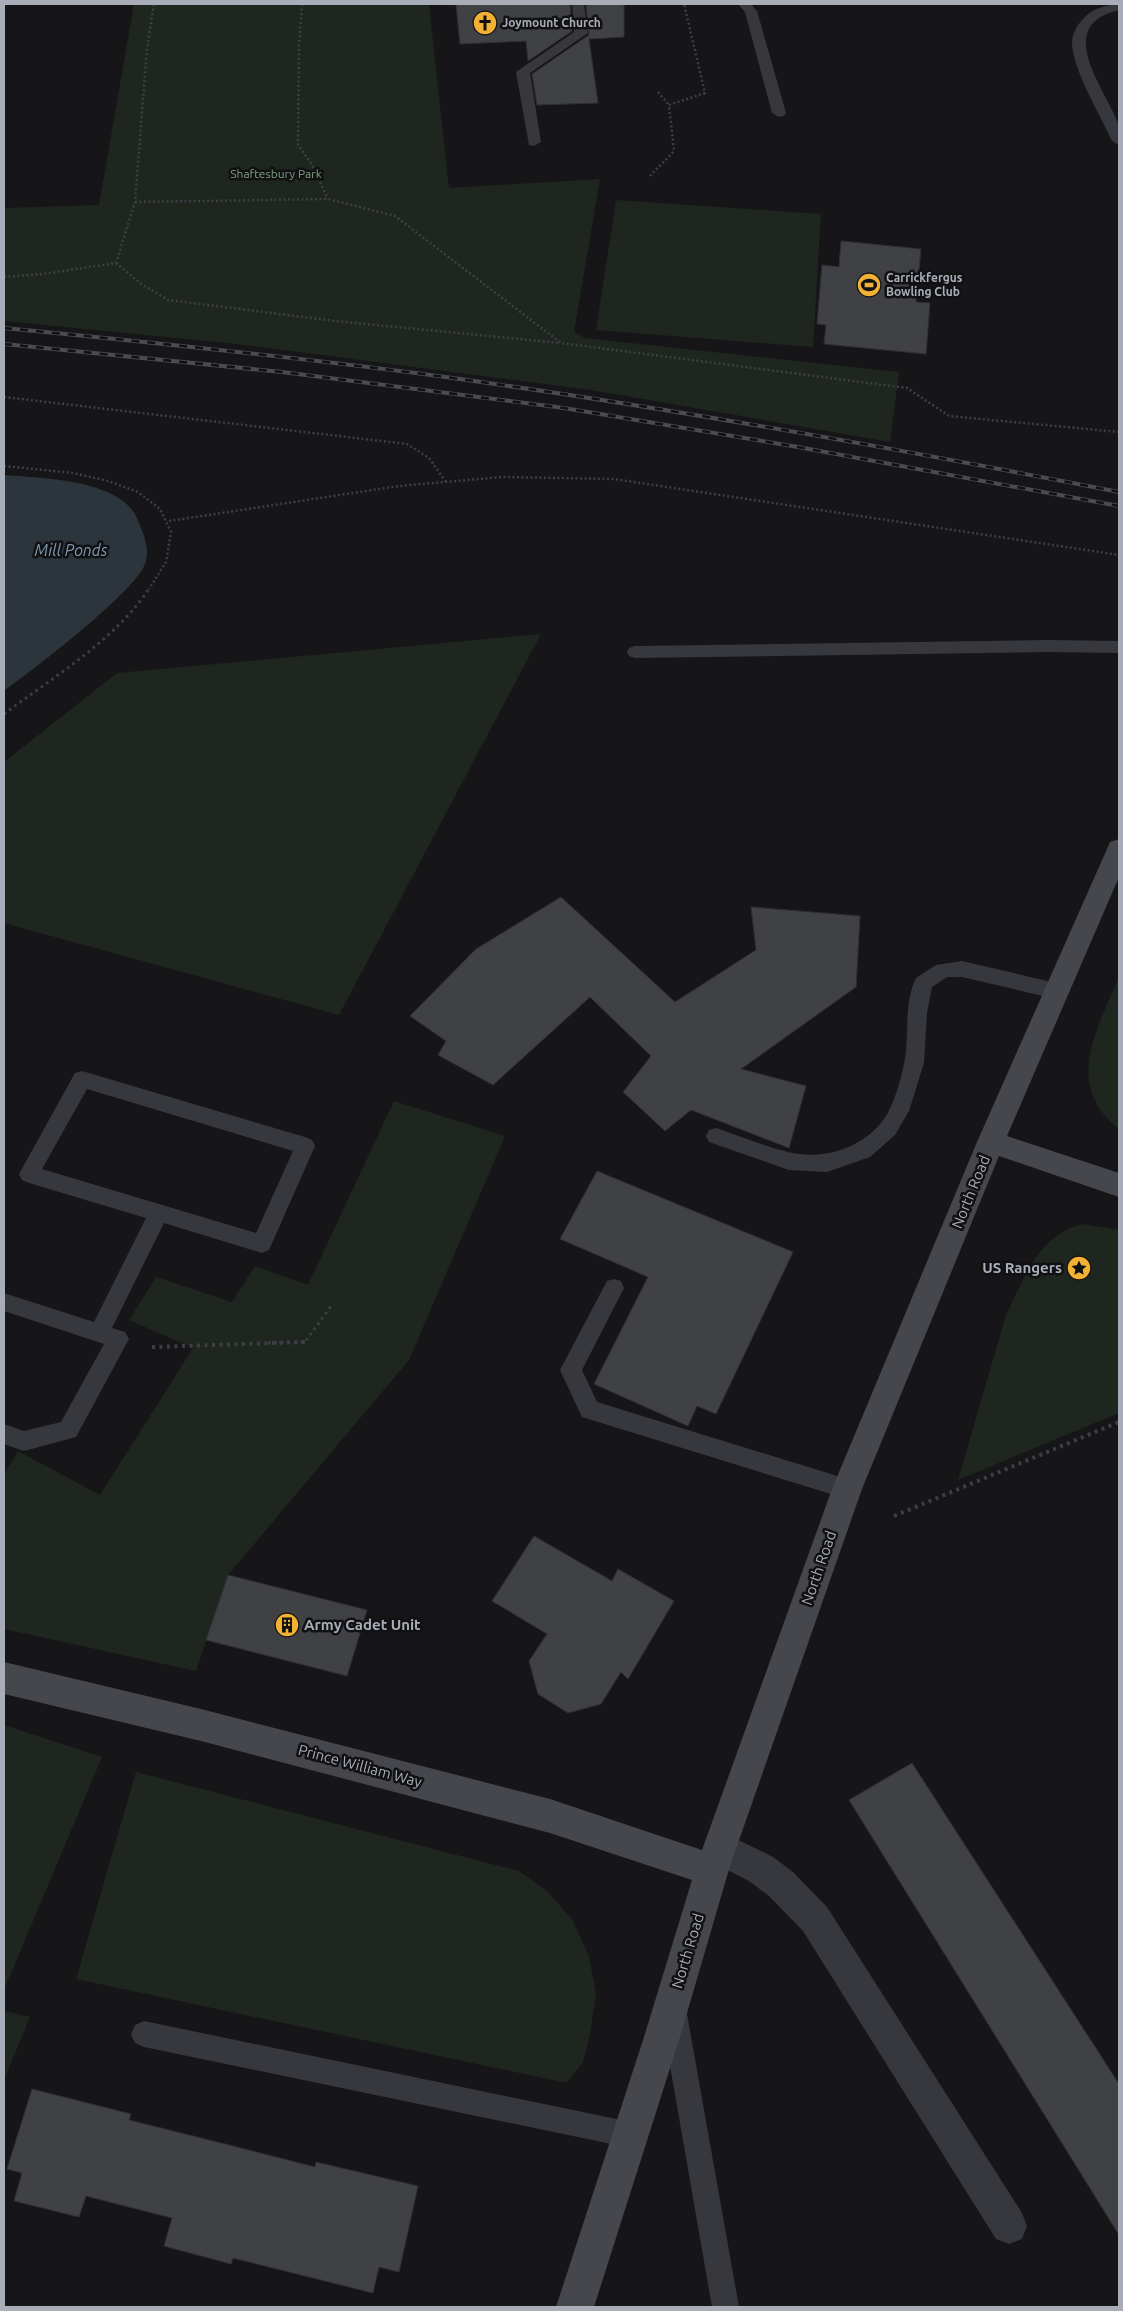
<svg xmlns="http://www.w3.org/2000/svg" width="1123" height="2311" viewBox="0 0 1123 2311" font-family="Ubuntu,sans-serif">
<rect width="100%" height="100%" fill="#161618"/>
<g fill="#1e261f">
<path d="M134 4H429L449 188 600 179 574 332 585 338 899 372 890 442 591 390 236 344 4 321V208L99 205Z"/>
<path d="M616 200 821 214 813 347 596 330Z"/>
<path d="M541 634 339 1015 4 923V762L117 673Z"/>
<path d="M1119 977V1129C1063 1085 1097 1029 1119 977Z"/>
<path d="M394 1101 505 1136 409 1360 228 1575 196 1671 4 1629V1474L18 1451 100 1495 193 1348 129 1320 156 1277 232 1302 255 1266 308 1285Z"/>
<path d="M1083 1224 1119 1230V1413L958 1480 1006 1315C1025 1277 1038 1235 1083 1224Z"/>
<path d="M4 1725 102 1757 4 1990Z"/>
<path d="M136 1772 519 1871 547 1891 572 1919 589 1956 596 1994 590 2034 583 2062 567 2083 76 1979Z"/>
<path d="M4 2011 30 2017 4 2080Z"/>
</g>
<path fill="#2c353c" d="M4 475C40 478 114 479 135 514 137 518 139 523 141 528 145 538 149 550 146 561 140 589 31 671 4 691Z"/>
<g fill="#404145" stroke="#303034">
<path d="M456 4H570L572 31 528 61 526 41 460 44Z"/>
<path d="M586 4H624V37L589 39 598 103 537 105 532 74 589 35Z"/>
<path d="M841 241 921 249 916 302 930 303 926 354 824 344 826 325 817 324 822 265 839 267Z"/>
<path d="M561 897 675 1002 756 950 751 907 860 916 856 987 741 1069 806 1086 789 1148 691 1110 665 1131 623 1092 651 1056 590 997 493 1085 438 1055 446 1041 410 1016 476 949Z"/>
<path d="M597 1171 793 1252 716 1414 697 1406 688 1426 594 1384 648 1277 560 1239Z"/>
<path d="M534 1536 612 1581 618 1569 674 1601 628 1679 621 1672 601 1704 568 1713 538 1694 529 1661 547 1634 492 1601Z"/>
<path d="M228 1575 367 1610 347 1676 206 1640Z"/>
<path d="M912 1763 1119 2084V2235L849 1800Z"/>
<path d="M32 2089 131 2114 129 2120 229 2145 315 2167 316 2162 418 2186 399 2272 379 2267 373 2293 233 2258 231 2264 164 2246 172 2218 86 2196 79 2217 14 2201 22 2173 7 2169Z"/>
</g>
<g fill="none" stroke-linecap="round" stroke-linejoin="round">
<g stroke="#3d3f44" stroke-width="2.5" stroke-dasharray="2 2.5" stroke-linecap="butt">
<path d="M302 4 299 46 298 145 311 163 328 199"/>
<path d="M658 92 669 105"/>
<path d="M650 176 674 151 669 105 705 93 684 4"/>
<path d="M135 202 328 199 395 216 561 343 907 388 949 416 1119 432"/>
<path d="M116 263 140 283 168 300 335 321 560 343"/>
<path d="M4 277 43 274 116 263 135 202 147 48 154 4"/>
<path d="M4 397 407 444 429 458 446 482"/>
<path d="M4 466 73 473 108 481 138 492 160 509 171 532 166 562 149 589"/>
<path d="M169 521 399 486 502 477 614 479 1119 555"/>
</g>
<g stroke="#3d3f44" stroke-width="3" stroke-dasharray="2.5 4" stroke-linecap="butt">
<path d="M4 714C52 678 117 639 150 587"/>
<path d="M268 1343 305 1342 331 1306"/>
</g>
<g stroke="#3d3f44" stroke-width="4" stroke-dasharray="3 4.5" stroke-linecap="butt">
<path d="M152 1347 305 1342"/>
<path d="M894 1516 1119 1422"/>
</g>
<g fill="#37383d" fill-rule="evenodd">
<path d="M572 4H584L588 33 530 73 541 142 534 146 529 145 516 72 574 32Z"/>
<path d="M738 4H751L757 11 786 113 784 116 779 117 772 113 745 12Z"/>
<path d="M1119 4V10C1051 26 1107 90 1119 126 1120 131 1119 140 1119 145L1112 141C1101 116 1071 67 1072 41 1073 31 1080 21 1087 15 1096 8 1108 4 1119 4Z"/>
<path d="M1048 640 1119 641V653L1048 652 635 658 629 656 627 652 629 648 635 646Z"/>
<path d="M962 961 1056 983 1063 986 1065 991 1063 996 1056 999 962 977H947L932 987 927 1013 924 1063 909 1111 895 1135 870 1157 827 1172 789 1170 709 1142 706 1136 709 1130 716 1128C740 1136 764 1146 788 1152 822 1160 858 1150 881 1123 893 1109 900 1082 904 1064 910 1036 903 1004 916 978L936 965Z"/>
<path d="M82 1071 305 1137 312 1140 315 1146 269 1250 262 1253 164 1223 112 1328 125 1332 129 1339 76 1437 24 1451 4 1444V1424L24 1431 61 1422 104 1344 4 1311V1293L94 1322 146 1218 29 1183 22 1180 19 1174 75 1073ZM87 1089 293 1151 256 1233 42 1169Z"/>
<path d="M614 1279 621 1281 624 1288 582 1370 597 1402 847 1479 855 1482 858 1489 855 1496 847 1499 582 1417 560 1370 607 1281Z"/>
<path d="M674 2001 683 2005 687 2014 739 2307H712L661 2014 665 2005Z"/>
<path d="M144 2021 631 2122 640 2126 644 2135 640 2144 631 2148 144 2047 135 2043 131 2034 135 2025Z"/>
</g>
<path fill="#37383d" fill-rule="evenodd" d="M720 1831 773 1857 793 1872 827 1907 1022 2213 1027 2226 1022 2239 1009 2244 996 2239 803 1931 769 1896 749 1881 708 1860 703 1848 708 1836Z"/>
<path fill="#45474d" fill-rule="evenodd" d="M1119 839V877L1007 1136 1119 1173V1197L999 1156 862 1489 730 1866 680 2037 594 2307H556L644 2037 692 1880 550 1833 201 1741 4 1694V1662L201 1709 550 1799 702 1850 832 1489 977 1142 1107 849 1110 842Z"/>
<g stroke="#4a4c52" stroke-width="4">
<g id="rail">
<path d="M4 328C149 342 293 357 438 376 666 407 893 448 1119 492"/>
<path d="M4 344 282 372 564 408 798 447 1119 506"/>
</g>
</g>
<use href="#rail" stroke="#111113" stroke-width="2.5" stroke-dasharray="8" stroke-linecap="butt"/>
</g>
<defs>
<g id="church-disc" transform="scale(1.25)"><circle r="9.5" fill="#f2b134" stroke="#111113"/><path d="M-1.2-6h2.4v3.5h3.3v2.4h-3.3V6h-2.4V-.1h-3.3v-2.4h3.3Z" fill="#111"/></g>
<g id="stadium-disc" transform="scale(1.25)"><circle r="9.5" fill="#f2b134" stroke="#111113"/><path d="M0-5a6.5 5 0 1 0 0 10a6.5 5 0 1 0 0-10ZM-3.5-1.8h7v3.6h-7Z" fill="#111"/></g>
<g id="sight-disc" transform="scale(1.25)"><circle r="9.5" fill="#f2b134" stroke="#111113"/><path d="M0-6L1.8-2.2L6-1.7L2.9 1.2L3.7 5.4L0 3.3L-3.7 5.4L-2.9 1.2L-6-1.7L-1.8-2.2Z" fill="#111"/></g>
<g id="building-disc" transform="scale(1.25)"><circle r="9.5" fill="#f2b134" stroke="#111113"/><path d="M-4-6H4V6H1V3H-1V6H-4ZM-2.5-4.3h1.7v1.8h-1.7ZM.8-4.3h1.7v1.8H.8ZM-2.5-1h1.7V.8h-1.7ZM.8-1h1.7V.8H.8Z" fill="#111"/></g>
</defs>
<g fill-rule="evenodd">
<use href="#church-disc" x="485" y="23"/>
<use href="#stadium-disc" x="869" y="285"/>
<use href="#sight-disc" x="1079" y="1268"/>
<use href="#building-disc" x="287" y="1625"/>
</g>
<g text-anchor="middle" stroke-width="5" stroke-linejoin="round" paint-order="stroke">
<g font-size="12" font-weight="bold" fill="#a8adb8" stroke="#111113" text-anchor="start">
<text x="502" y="27">Joymount Church</text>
<text x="886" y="282">Carrickfergus<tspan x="886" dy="14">Bowling Club</tspan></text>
</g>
<g font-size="12" fill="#7fa381" stroke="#111113">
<text x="276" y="178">Shaftesbury Park</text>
</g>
<g font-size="15" fill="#a8adb8" stroke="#111113">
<text transform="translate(971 1192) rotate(-68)" y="5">North Road</text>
<text transform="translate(819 1568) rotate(-71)" y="5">North Road</text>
<text transform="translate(360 1766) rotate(15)" y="5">Prince William Way</text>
<text transform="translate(688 1951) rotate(-73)" y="5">North Road</text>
</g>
<g font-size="15" font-weight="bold" fill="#a8adb8" stroke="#111113" text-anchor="end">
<text x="1062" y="1273">US Rangers</text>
<text x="304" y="1630" text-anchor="start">Army Cadet Unit</text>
</g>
<g font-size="16" font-style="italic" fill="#7f9bb3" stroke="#111113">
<text x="71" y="556">Mill Ponds</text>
</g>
</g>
<rect width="1123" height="2311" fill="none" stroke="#a8adb8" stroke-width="10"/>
</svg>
